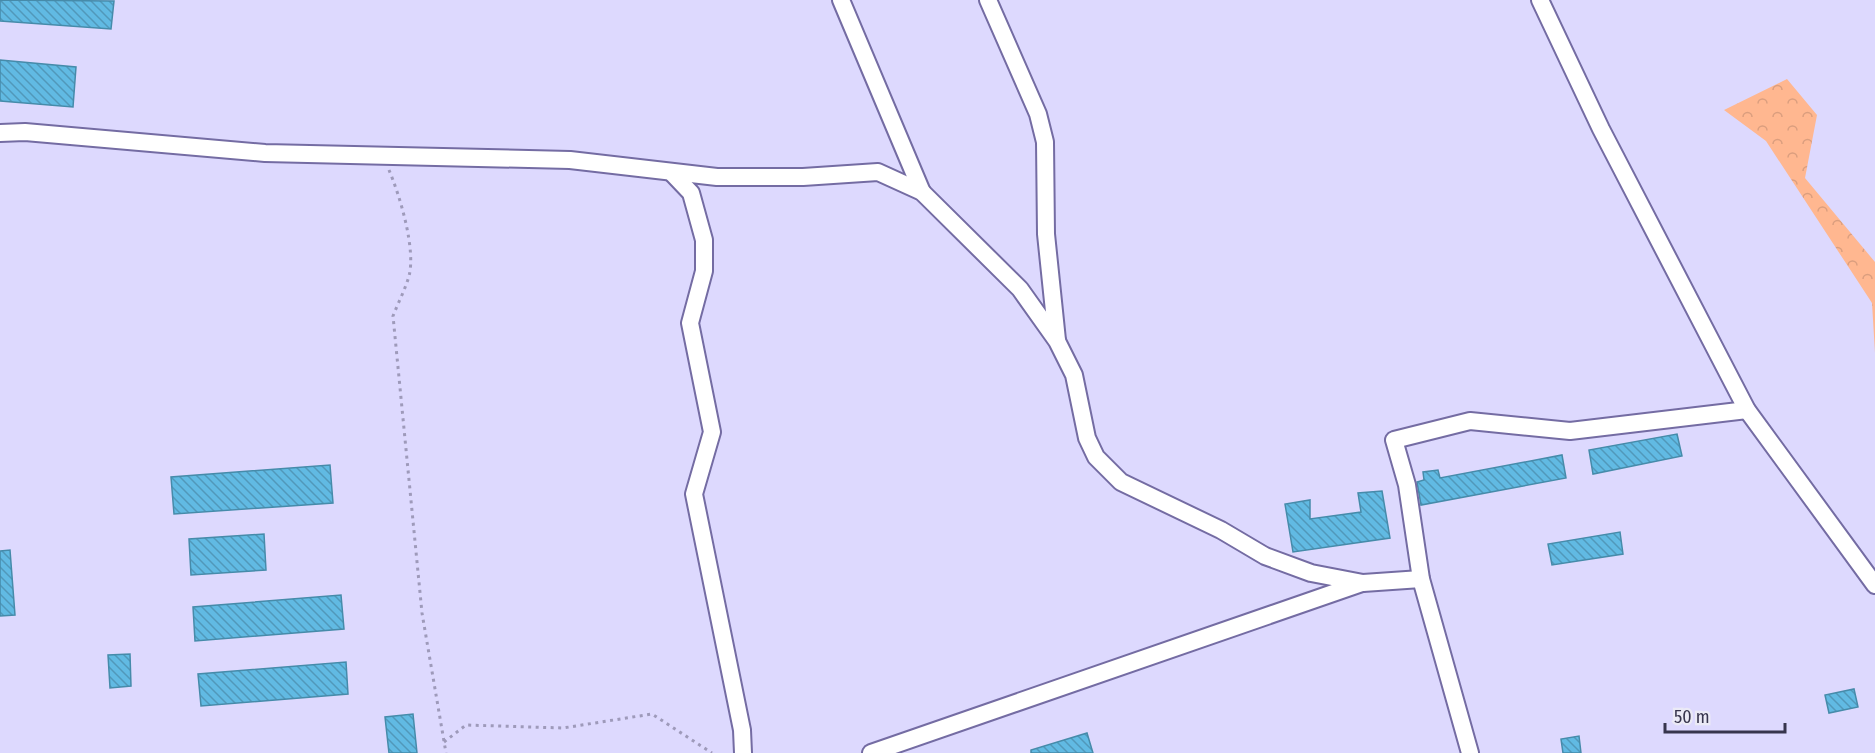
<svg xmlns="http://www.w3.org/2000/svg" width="1875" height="753" viewBox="0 0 1875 753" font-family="'Fira Sans Condensed',sans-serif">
<defs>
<pattern id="forest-crowns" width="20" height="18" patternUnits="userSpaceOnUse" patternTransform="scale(1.5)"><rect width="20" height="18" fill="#ffb790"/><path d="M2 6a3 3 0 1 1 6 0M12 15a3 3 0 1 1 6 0" fill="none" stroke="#db9e7e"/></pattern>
<pattern id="building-back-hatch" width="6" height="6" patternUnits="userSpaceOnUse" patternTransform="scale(1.5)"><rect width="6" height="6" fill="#61bae3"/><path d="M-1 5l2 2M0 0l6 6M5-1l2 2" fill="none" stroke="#5198ba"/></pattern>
</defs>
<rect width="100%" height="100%" fill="#ddd9fe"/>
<path fill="url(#forest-crowns)" d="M1787 79 1817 115 1805 178 1875 262V353L1872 303 1766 141 1724 110Z"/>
<g fill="url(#building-back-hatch)" stroke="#468baa" stroke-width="1.5">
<path d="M0 0 114 1 111 29 0 21Z"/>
<path d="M0 60 76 67 73 107 0 101Z"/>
<path d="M1677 434 1682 456 1593 474 1589 450Z"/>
<path d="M1562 455 1566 478 1421 505 1417 482 1424 480 1423 472 1438 470 1440 478Z"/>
<path d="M330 465 333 503 174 514 171 477Z"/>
<path d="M1382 491 1390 538 1293 552 1285 504 1310 500V519L1361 512 1358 493Z"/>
<path d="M1620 532 1623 554 1552 565 1548 544Z"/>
<path d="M264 534 266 570 191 575 189 539Z"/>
<path d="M10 550 15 615 0 616V551Z"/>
<path d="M341 595 344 629 195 641 193 607Z"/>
<path d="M130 654 131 686 110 688 108 655Z"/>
<path d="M346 662 348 694 201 706 198 674Z"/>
<path d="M1854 689 1858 707 1829 713 1825 695Z"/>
<path d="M413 714 417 753H389L385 717Z"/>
<path d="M1087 733 1093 753H1031V750Z"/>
<path d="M1579 736 1581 753H1563L1561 739Z"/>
</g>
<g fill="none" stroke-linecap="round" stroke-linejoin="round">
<g stroke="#746ca3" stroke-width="20">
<g id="minor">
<path d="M841 0 922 192"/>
<path d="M988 0 1038 114 1045 142 1046 234 1057 340"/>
<path d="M1540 0 1601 129 1747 410 1875 585"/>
<path d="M0 133 25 132 265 153 570 160 717 177H803L878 172 922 192 1020 289 1057 341 1074 375 1087 438 1096 457 1121 482 1221 530 1265 556 1311 573 1363 583 1421 579"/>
<path d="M671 172 691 193 704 240V271L690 323 712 432 694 494 742 730 743 753"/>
<path d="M871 753 1362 583"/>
<path d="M1470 753 1421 579 1407 485 1394 440 1470 421 1570 431 1747 410"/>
</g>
</g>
<g stroke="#9e9aba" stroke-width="3" stroke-dasharray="3 4.5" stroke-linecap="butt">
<path d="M389 170C400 196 416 249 409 276 405 290 398 303 393 316L422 613 446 753"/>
<path d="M444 742 466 725 563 728 652 714 712 753"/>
</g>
<use href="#minor" stroke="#fff" stroke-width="16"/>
</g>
<path d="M1665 723v9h120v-9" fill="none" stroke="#37354d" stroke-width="3"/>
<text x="1674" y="723" font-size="18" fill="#37354d" stroke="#ebeaf6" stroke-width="4.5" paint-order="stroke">50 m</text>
</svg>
